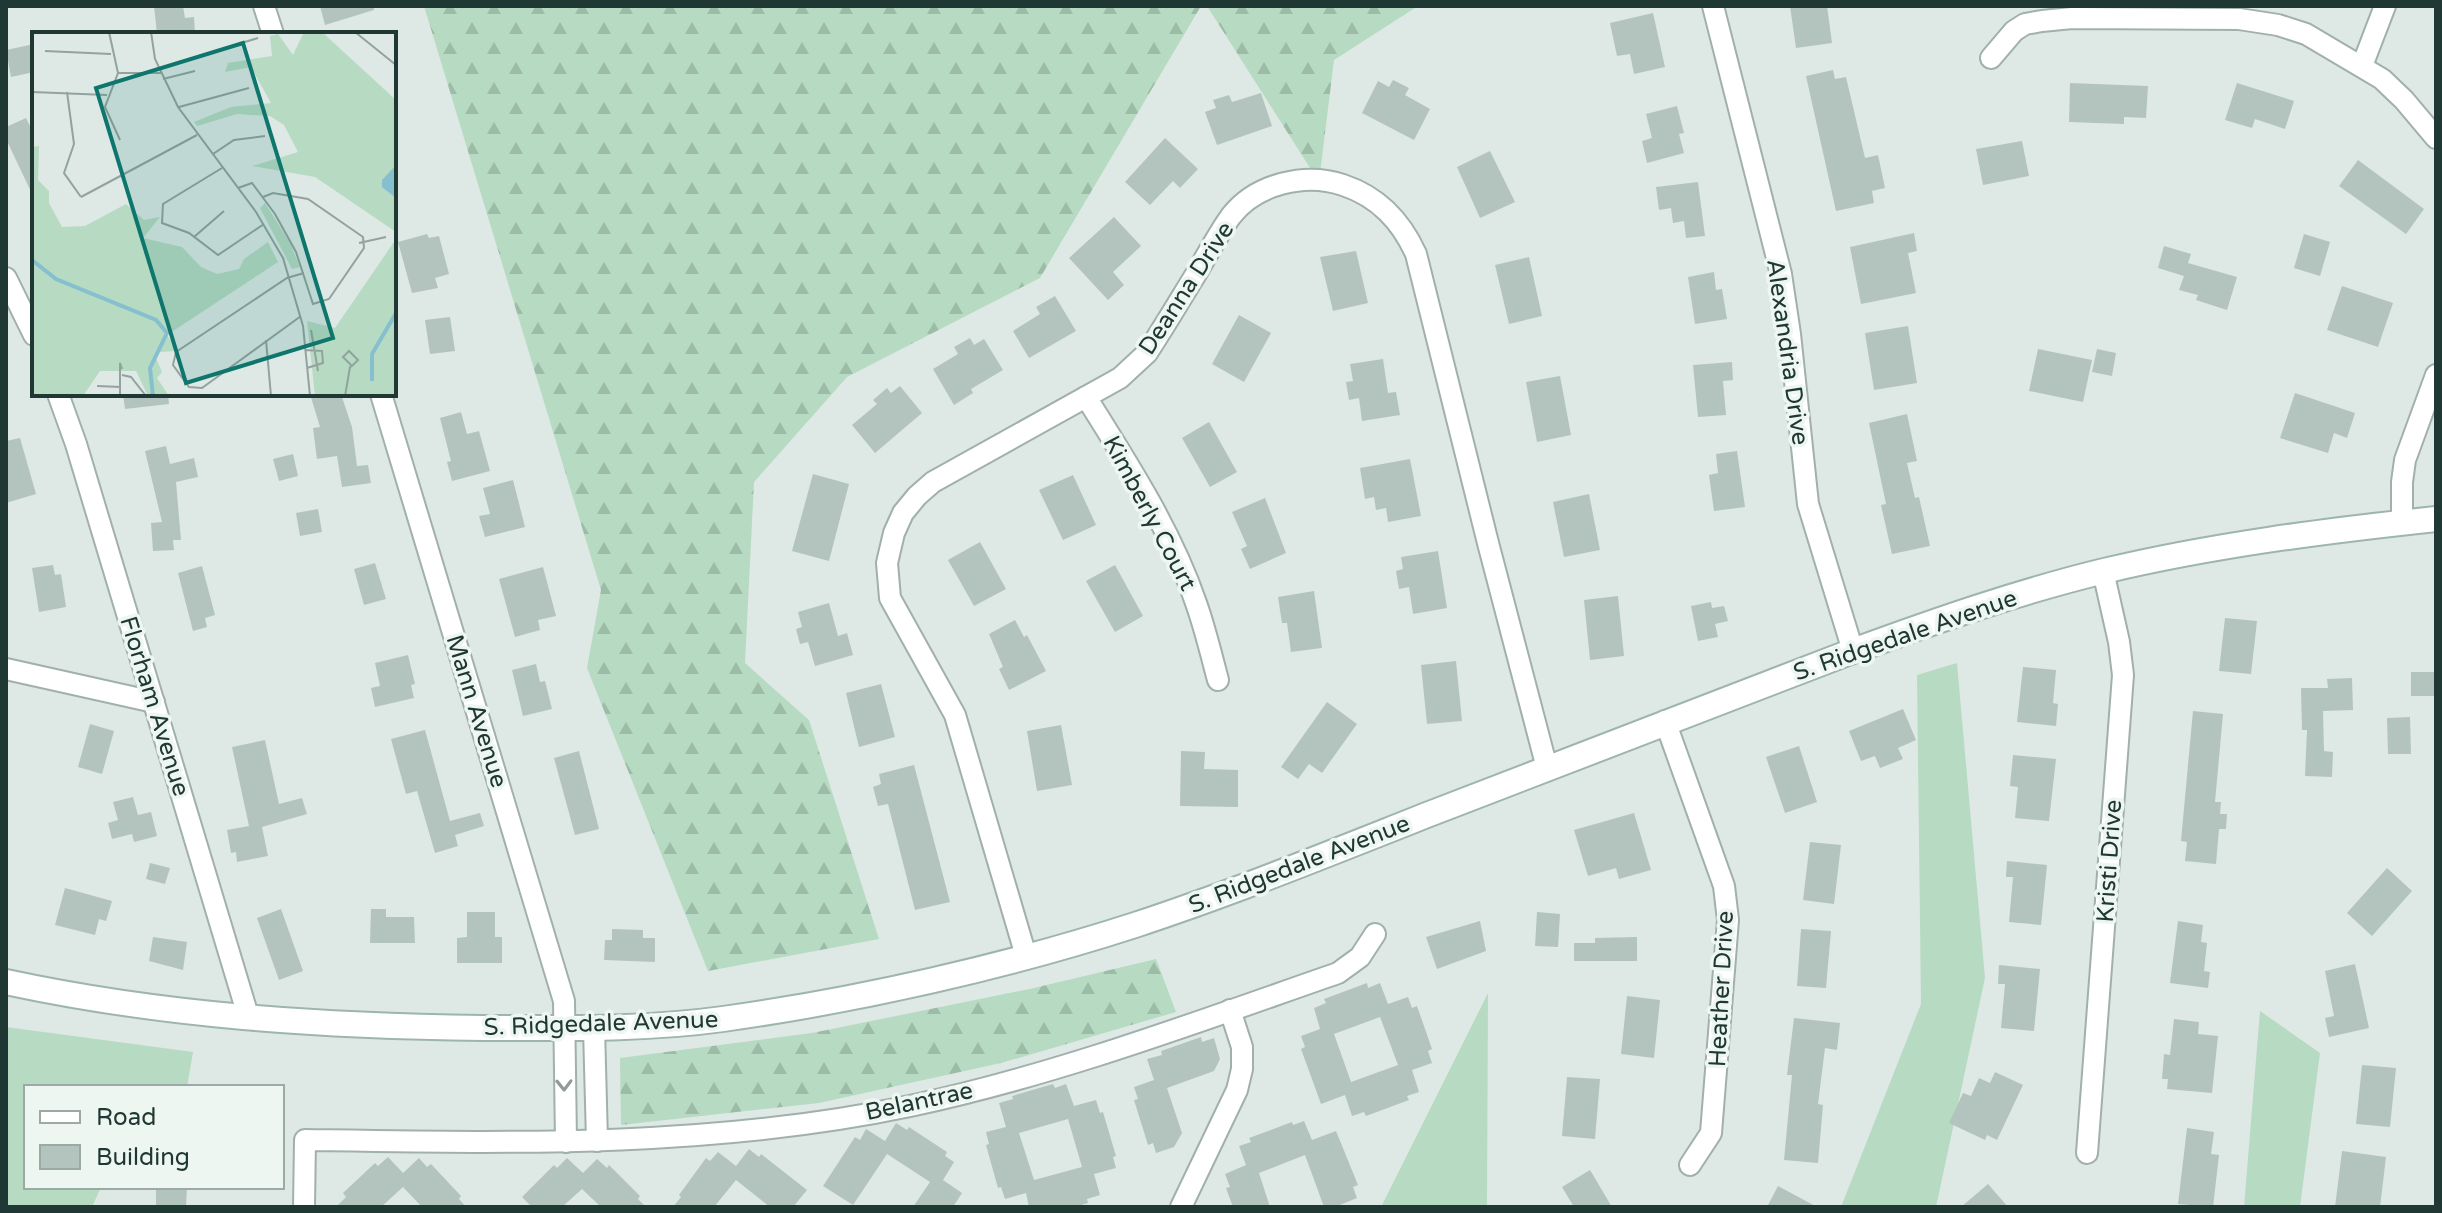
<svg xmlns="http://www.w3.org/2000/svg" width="2442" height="1213" viewBox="0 0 2442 1213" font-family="'Varela Round',sans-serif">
<defs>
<pattern id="forest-firs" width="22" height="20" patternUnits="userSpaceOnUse" patternTransform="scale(2)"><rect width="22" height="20" fill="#b7dac2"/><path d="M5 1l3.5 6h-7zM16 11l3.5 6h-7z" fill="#9dbca7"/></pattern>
</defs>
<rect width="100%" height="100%" fill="#dee9e5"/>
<g fill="#b7dac2">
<path d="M1957 663 1985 978 1936 1207H1841L1921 1004 1917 675Z"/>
<path d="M1488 993 1487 1207H1381Z"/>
<path d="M2260 1011 2320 1053 2300 1207H2244Z"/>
<path d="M6 1027 193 1052 187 1087H26V1187H101L92 1207H6Z"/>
</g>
<g fill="url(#forest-firs)">
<path d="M424 6H1201L1040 278 847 377 754 482 745 663 809 720 879 939 708 971 587 668 601 590Z"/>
<path d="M1207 6H1418L1334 60 1319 182Z"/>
<path d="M1156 959 1176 1012 1001 1063 819 1103 621 1125 620 1058 812 1033 1034 988Z"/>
</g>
<g fill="#b3c4be" fill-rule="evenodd">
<path d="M154 6H183L185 18 194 17 195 34H157Z"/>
<path d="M320 6H374V10L325 25Z"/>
<path d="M1790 6H1827L1832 43 1796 48Z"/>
<path d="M1653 13 1665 67 1634 74 1630 54 1617 56 1610 23Z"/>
<path d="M34 44V72L11 77 6 50Z"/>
<path d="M1833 70 1835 79 1846 77 1865 158 1878 155 1885 188 1872 191 1874 203 1836 211 1806 76Z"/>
<path d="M1393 80 1409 88 1405 95 1430 109 1414 140 1362 113 1378 81 1389 87Z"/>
<path d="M2070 83 2148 86 2146 118 2124 117V124L2069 122Z"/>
<path d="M2237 83 2294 101 2285 129 2255 119 2252 128 2225 120Z"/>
<path d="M1261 93 1272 126 1217 145 1205 112 1216 108 1213 100 1229 95 1232 102Z"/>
<path d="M1677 106 1684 133 1679 134 1684 153 1647 163 1642 141 1652 138 1646 114Z"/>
<path d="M26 118 34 134V198L6 139V127Z"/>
<path d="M1165 138 1198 169 1180 188 1173 181 1150 205 1125 182Z"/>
<path d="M2022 141 2029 176 1983 185 1976 149Z"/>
<path d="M1490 151 1515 202 1480 218 1457 167Z"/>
<path d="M2358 160 2424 209 2406 234 2339 186Z"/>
<path d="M1698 182 1705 236 1686 238 1684 221 1673 223 1671 208 1659 210 1656 187Z"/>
<path d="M1114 217 1141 246 1113 272 1124 285 1108 300 1069 258Z"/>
<path d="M1914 233 1917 251 1908 253 1916 293 1861 304 1850 247Z"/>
<path d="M427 234 429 238 439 236 449 274 435 278 438 288 412 293 398 242Z"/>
<path d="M2304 234 2330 242 2320 276 2294 268Z"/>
<path d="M2164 246 2191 254 2188 263 2237 277 2227 310 2196 300 2198 295 2179 290 2184 276 2158 268Z"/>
<path d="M1356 251 1368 303 1333 311 1320 257Z"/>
<path d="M1529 257 1542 316 1509 324 1495 265Z"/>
<path d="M1714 272 1716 290 1722 289 1727 319 1695 324 1688 277Z"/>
<path d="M2342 286 2393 303 2378 347 2327 330Z"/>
<path d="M1055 296 1076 331 1029 358 1013 331 1040 314 1036 307Z"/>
<path d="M1239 315 1271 333 1244 382 1212 364Z"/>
<path d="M450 317 455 351 430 354 425 320Z"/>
<path d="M1908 326 1917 383 1874 390 1865 333Z"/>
<path d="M970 338 974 345 984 339 1003 370 971 389 973 393 954 405 933 369 958 354 954 347Z"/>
<path d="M2038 349 2092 360 2083 402 2029 391Z"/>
<path d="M2097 349 2116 353 2112 376 2092 372Z"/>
<path d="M1383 359 1388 393 1396 392 1400 415 1362 421 1359 398 1349 400 1346 382 1353 381 1350 364Z"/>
<path d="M1732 362 1733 380 1723 381 1726 415 1698 417 1693 365Z"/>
<path d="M1560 376 1571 435 1537 442 1526 382Z"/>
<path d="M900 386 922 413 875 453 852 425 877 404 873 400 887 388 891 393Z"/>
<path d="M2295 393 2355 413 2347 438 2334 433 2328 453 2280 438Z"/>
<path d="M123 394H168L169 404 125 409Z"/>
<path d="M310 394H341L352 427 357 466 368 465 371 483 342 487 337 456 317 459 313 428 320 427Z"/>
<path d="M461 412 467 434 479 431 490 471 452 481 447 462 451 461 440 418Z"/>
<path d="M1907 414 1917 461 1907 463 1915 498 1919 497 1930 546 1892 554 1881 505 1886 504 1869 423Z"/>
<path d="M1209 422 1237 472 1210 487 1182 438Z"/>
<path d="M20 438 36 494 6 503V441Z"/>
<path d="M166 446 170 464 194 458 198 477 176 482 181 540H173L174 550 153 551 151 523 162 522 145 451Z"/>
<path d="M1737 451 1745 507 1714 511 1709 475 1718 473 1716 454Z"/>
<path d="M293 454 298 476 279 481 273 459Z"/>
<path d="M1410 459 1421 516 1388 522 1386 508 1376 510 1374 497 1365 499 1360 468Z"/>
<path d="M813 474 849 484 829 561 792 551Z"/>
<path d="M1073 475 1096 525 1063 540 1039 490Z"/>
<path d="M513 480 525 527 485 537 479 516 490 514 483 488Z"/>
<path d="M1589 494 1600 550 1564 557 1553 502Z"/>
<path d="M1265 498 1286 553 1250 569 1241 549 1247 546 1232 512Z"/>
<path d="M318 509 322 532 300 536 296 513Z"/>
<path d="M980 542 1006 589 974 606 948 560Z"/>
<path d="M1438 551 1447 608 1413 614 1409 587 1399 589 1396 571 1403 569 1401 557Z"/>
<path d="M375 563 386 599 364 605 354 569Z"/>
<path d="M53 565 55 575 61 574 66 607 39 612 32 568Z"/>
<path d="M1115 565 1143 616 1115 632 1086 581Z"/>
<path d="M202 566 215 615 205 618 207 627 193 631 178 573Z"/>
<path d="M543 567 556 616 538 620 540 630 515 637 499 579Z"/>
<path d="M1314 591 1322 648 1291 652 1287 623H1282L1278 597Z"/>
<path d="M1618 596 1624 656 1590 660 1584 600Z"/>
<path d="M1711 602 1712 608 1724 606 1728 621 1715 624 1718 637 1698 641 1691 606Z"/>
<path d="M829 603 838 636 847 633 853 655 815 666 808 642 800 644 796 629 802 627 798 612Z"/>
<path d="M2225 618 2257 621 2251 674 2219 671Z"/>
<path d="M1015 620 1024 637 1027 635 1046 671 1009 690 999 669 1003 667 989 634Z"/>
<path d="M408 655 415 684 411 685 414 698 375 707 371 688 380 686 375 663Z"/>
<path d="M1456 661 1462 721 1427 724 1421 665Z"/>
<path d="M536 664 540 682 545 681 552 709 523 716 512 670Z"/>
<path d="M2023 667 2056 670 2053 703 2058 704 2056 726 2017 722Z"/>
<rect x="2411" y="672" width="25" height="24"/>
<path d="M2352 678 2353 710 2323 711 2324 751 2333 752 2332 777 2305 776 2307 730H2302L2301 688H2328L2327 679Z"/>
<path d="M881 684 895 737 859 747 846 693Z"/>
<path d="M1327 702 1357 724 1322 773 1309 764 1298 779 1281 767Z"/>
<path d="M1903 709 1916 740 1898 748 1903 759 1880 768 1875 756 1861 761 1849 731Z"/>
<path d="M2193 711 2223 714 2215 802H2221L2220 814H2227L2226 829H2219L2216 864 2185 861 2187 842 2181 841Z"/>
<path d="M2410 717 2411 754H2388L2387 718Z"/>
<path d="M90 724 114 731 102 774 78 767Z"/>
<path d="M1061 725 1072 785 1037 791 1027 731Z"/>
<path d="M425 730 450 821 480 813 484 826 455 835 458 846 435 853 417 791 406 794 391 739Z"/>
<path d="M265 740 279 804 302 798 307 814 262 827 268 856 237 862 236 852 231 853 227 830 249 826 232 747Z"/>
<path d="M1799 746 1817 802 1785 813 1766 757Z"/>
<path d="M579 751 599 829 575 835 554 758Z"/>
<path d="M1181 751 1205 752 1204 769 1238 770V807L1180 806Z"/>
<path d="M2013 755 2056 759 2049 821 2015 818 2018 787 2010 786Z"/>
<path d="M914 765 950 902 915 910 888 804 878 806 873 787 881 784 879 774Z"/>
<path d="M133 797 138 815 151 812 157 836 134 842 132 834 112 839 108 823 118 820 113 802Z"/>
<path d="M1634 813 1651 870 1619 879 1616 868 1588 876 1574 830Z"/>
<path d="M1810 842 1841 845 1834 904 1803 900Z"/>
<path d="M2007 861 2047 865 2041 925 2009 922 2013 877H2006Z"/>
<path d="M150 863 170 868 165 884 146 879Z"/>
<path d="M2387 868 2412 891 2372 936 2347 913Z"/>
<path d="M65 888 112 901 106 921 99 919 95 935 55 925Z"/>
<path d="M281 909 303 971 279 980 257 918Z"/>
<path d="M371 909H386V917H414L415 943H370Z"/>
<path d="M467 912H495V937H502V963H457V938L467 937Z"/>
<path d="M1537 912 1560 914 1558 947 1535 946Z"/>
<path d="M1480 921 1486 951 1437 969 1426 937Z"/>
<path d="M2178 921 2203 925 2201 942 2207 943 2204 971 2210 972 2208 988 2170 983Z"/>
<path d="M612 929 643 930V938H655V962L604 960 605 940H612Z"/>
<path d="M1801 929 1831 931 1826 988 1797 986Z"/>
<path d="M153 937 187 942 183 970 149 961Z"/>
<path d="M1637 937V961H1574V943H1595V938Z"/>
<path d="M2355 964 2369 1028 2329 1037 2325 1018 2334 1016 2325 971Z"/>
<path d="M1999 965 2040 969 2034 1031 2001 1028 2005 984H1998Z"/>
<path d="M1367 983 1368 988 1380 983 1388 1004 1408 997 1412 1008 1417 1006 1432 1049 1428 1051 1432 1063 1412 1070 1419 1092 1407 1096 1409 1100 1366 1116 1364 1112 1352 1116 1345 1095 1321 1104 1301 1049 1305 1047 1301 1036 1320 1029 1314 1008 1326 1003 1324 999ZM1380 1017 1398 1065 1351 1082 1334 1034Z"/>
<path d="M1627 996 1660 1000 1654 1058 1621 1054Z"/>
<path d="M1794 1018 1840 1023 1837 1050 1825 1048 1818 1104 1823 1105 1818 1163 1784 1160 1792 1075H1787Z"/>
<path d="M2174 1019 2199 1022 2198 1034 2218 1036 2212 1093 2167 1089 2168 1079H2162L2164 1054 2170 1055Z"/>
<path d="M1201 1037 1202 1042 1214 1038 1220 1059 1214 1071 1167 1088 1182 1133 1174 1147 1156 1153 1153 1143 1148 1145 1134 1100 1138 1099 1134 1087 1154 1080 1147 1059 1162 1055 1161 1051Z"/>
<path d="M2362 1065 2396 1068 2390 1127 2356 1124Z"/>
<path d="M1995 1072 2023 1085 1997 1140 1987 1135 1985 1140 1949 1123 1963 1093 1971 1096 1979 1078 1990 1083Z"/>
<path d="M1567 1077 1600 1079 1595 1139 1562 1136Z"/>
<path d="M1053 1084 1055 1088 1066 1084 1074 1106 1096 1100 1100 1113 1103 1112 1116 1156 1113 1157 1116 1168 1094 1174 1100 1195 1087 1199 1088 1203 1075 1207H1029L1026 1193 1005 1199 1001 1187 998 1188 986 1145 989 1144 986 1132 1006 1127 999 1103 1013 1099 1012 1096ZM1068 1119 1082 1167 1034 1180 1019 1133Z"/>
<path d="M1304 1121 1312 1140 1336 1131 1358 1185 1353 1187 1357 1198 1335 1207H1324L1305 1155 1259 1173 1270 1207H1233L1226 1188 1230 1187 1225 1174 1246 1165 1239 1146 1251 1142 1249 1138 1292 1122 1293 1125Z"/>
<path d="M896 1123 907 1130 909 1127 921 1135 947 1152 945 1156 954 1162 943 1180 962 1193 953 1207H913L930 1182 887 1154 853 1205 823 1186 855 1137 860 1140 866 1129 885 1141Z"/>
<path d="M2187 1128 2214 1132 2211 1154 2219 1155 2213 1207 2178 1204Z"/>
<path d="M749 1149 759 1157 761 1154 807 1190 793 1207H770L736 1180 714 1207H673L681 1197 679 1195 706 1158 710 1161 718 1152 736 1166Z"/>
<path d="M2342 1151 2386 1157 2380 1207H2335Z"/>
<path d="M388 1157 403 1173 419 1158 427 1167 431 1164 461 1196 459 1199 466 1207H422L403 1187 381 1207H336L346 1197 343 1193 375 1163 378 1166Z"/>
<path d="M567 1158 583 1173 597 1159 607 1168 609 1165 640 1196 638 1199 646 1207H601L582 1189 562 1207H532L522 1197 554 1165 557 1168Z"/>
<path d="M1590 1170 1612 1207H1574L1562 1187Z"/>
<path d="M1988 1184 2008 1207H1961Z"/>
<path d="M1778 1186 1817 1207H1767Z"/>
<path d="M156 1187H187L186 1207H156Z"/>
</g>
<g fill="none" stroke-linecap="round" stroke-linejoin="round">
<g stroke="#a1b0ac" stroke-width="24">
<g id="street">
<path d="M264 6 273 34"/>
<path d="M1713 6 1781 274 1790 334 1808 504 1853 651"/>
<path d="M1991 58 2014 31 2025 24 2042 21 2072 18 2239 19 2278 25 2306 34 2382 79 2404 100 2436 138"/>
<path d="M2362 66 2385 6"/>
<path d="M6 278 34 335"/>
<path d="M58 394 76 444 249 1019"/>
<path d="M381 394 564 1001 566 1142"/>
<path d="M1086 397C1127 462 1171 530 1196 603 1205 628 1211 654 1218 680"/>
<path d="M2402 523V482L2405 460 2436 375"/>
<path d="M6 669 154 702"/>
<path d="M1665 721 1724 886 1728 920 1711 1133 1690 1165"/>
<path d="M1026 956 955 715 890 598 887 563 894 533 903 513 917 496 933 482 1120 378 1147 353C1164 327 1180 300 1196 274 1207 255 1218 234 1231 216 1256 184 1305 172 1343 185 1379 197 1401 221 1416 254L1488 543 1547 768"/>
<path d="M594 1028 597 1141"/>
<path d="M2087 1153 2123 675 2119 642 2103 571"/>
<path d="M304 1207 305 1140C507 1143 711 1148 910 1106 1056 1075 1197 1022 1338 973L1360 957 1375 934"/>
<path d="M1181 1207 1237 1090 1242 1069V1047L1230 1010"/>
</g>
</g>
<g stroke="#9db5ad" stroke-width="28">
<path id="secondary" d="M6 982C164 1016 322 1026 483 1028 563 1028 644 1030 723 1019 859 1000 1005 967 1135 925 1235 892 1333 852 1432 813 1572 759 1712 704 1853 651 1935 621 2018 592 2104 571 2213 545 2324 531 2436 519"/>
</g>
<use href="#street" stroke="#fff" stroke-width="20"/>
<use href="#secondary" stroke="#fff" stroke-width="24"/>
</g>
<defs><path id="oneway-chevron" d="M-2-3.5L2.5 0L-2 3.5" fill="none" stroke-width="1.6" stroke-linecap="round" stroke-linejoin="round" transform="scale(2)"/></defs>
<use stroke="#909c99" href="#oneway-chevron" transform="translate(564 1085) rotate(89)"/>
<g text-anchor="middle" stroke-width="7" stroke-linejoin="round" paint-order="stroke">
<g font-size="24" fill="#203833" stroke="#eef6f2">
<text transform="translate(1186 288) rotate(-57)" y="8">Deanna Drive</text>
<text transform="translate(1788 352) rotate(82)" y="8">Alexandria Drive</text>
<text transform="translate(1150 513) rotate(62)" y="8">Kimberly Court</text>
<text transform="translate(1905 635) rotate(-19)" y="8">S. Ridgedale Avenue</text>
<text transform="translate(155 706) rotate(73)" y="8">Florham Avenue</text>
<text transform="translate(477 711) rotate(73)" y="8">Mann Avenue</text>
<text transform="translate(2109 861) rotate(-86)" y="8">Kristi Drive</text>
<text transform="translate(1299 864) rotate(-21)" y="8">S. Ridgedale Avenue</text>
<text transform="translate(1721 989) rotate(-87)" y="8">Heather Drive</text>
<text transform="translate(601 1023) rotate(-2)" y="8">S. Ridgedale Avenue</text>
<text transform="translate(919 1101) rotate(-12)" y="8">Belantrae</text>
</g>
</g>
<g transform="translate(32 32)">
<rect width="364" height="364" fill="#dee9e5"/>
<path d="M272 0H290L364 68V200L283 145 220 134 266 120 252 93 238 84 205 82 165 94 162 90 199 75 239 71 219 35 193 40 196 31 240 24 238 4 246 2 261 23ZM364 207V364H283L275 289 303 296Z" fill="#b7dac2"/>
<path d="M7 114 6 148 17 159V171L30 195 53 194 94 172 112 188 128 185 111 206 150 215 169 235 185 242 207 237 212 227 236 210 246 230 135 303 146 319 128 320 124 326 130 340 125 346 137 364H116L104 339H68L51 364H0V115ZM233 171 258 211 268 235 260 237 228 176Z" fill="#b7dac2"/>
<path d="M364 133V166L350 155V148Z" fill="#86bfce"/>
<path fill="none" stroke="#86bfce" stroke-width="4" d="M0 228 24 247 124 288 135 301 118 336 121 364M340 349V322L364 281"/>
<path fill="none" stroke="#92a29e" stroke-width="2" d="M77 0 86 41H129M119 0 123 27 146 75 224 180 251 226 271 294 278 364M323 0 364 33M13 19 79 22M183 19 226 6M86 41 73 75 88 108M131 47 163 39M0 60 75 63M35 60 42 112 32 141 49 165M147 75 217 56M181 122 202 108 233 104M190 136 131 172 130 191 157 201 186 223 232 192M206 156 220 151 243 182 264 220 281 272 297 267 332 216 331 205 276 167 241 161 231 165M49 165 165 103M162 205 192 179M327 211 354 205M269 284 170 356 157 355 141 333 144 320 255 246 272 241M279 298 286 339M234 308 239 364M273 318 290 319 291 331 275 336M90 343 99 345 114 364M65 354 89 355M88 364V331L90 337M313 364 318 335 320 334 326 328 317 319 311 325 320 334"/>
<path fill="#0f766e" fill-opacity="0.15" stroke="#0f766e" stroke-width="4" d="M211 11 301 306 154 351 64 56Z"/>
<rect width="364" height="364" fill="none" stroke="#203833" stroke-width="4"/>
</g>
<rect width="2442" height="1213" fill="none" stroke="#203833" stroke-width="16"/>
<rect x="24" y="1085" width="260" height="104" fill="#eef6f2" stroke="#9caaa6" stroke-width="2"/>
<rect x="40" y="1111" width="40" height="12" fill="#ffffff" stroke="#9caaa6" stroke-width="2"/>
<text x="96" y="1125" font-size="24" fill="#203833">Road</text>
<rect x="40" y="1145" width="40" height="24" fill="#b3c4be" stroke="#9caaa6" stroke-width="2"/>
<text x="96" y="1165" font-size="24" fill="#203833">Building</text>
</svg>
